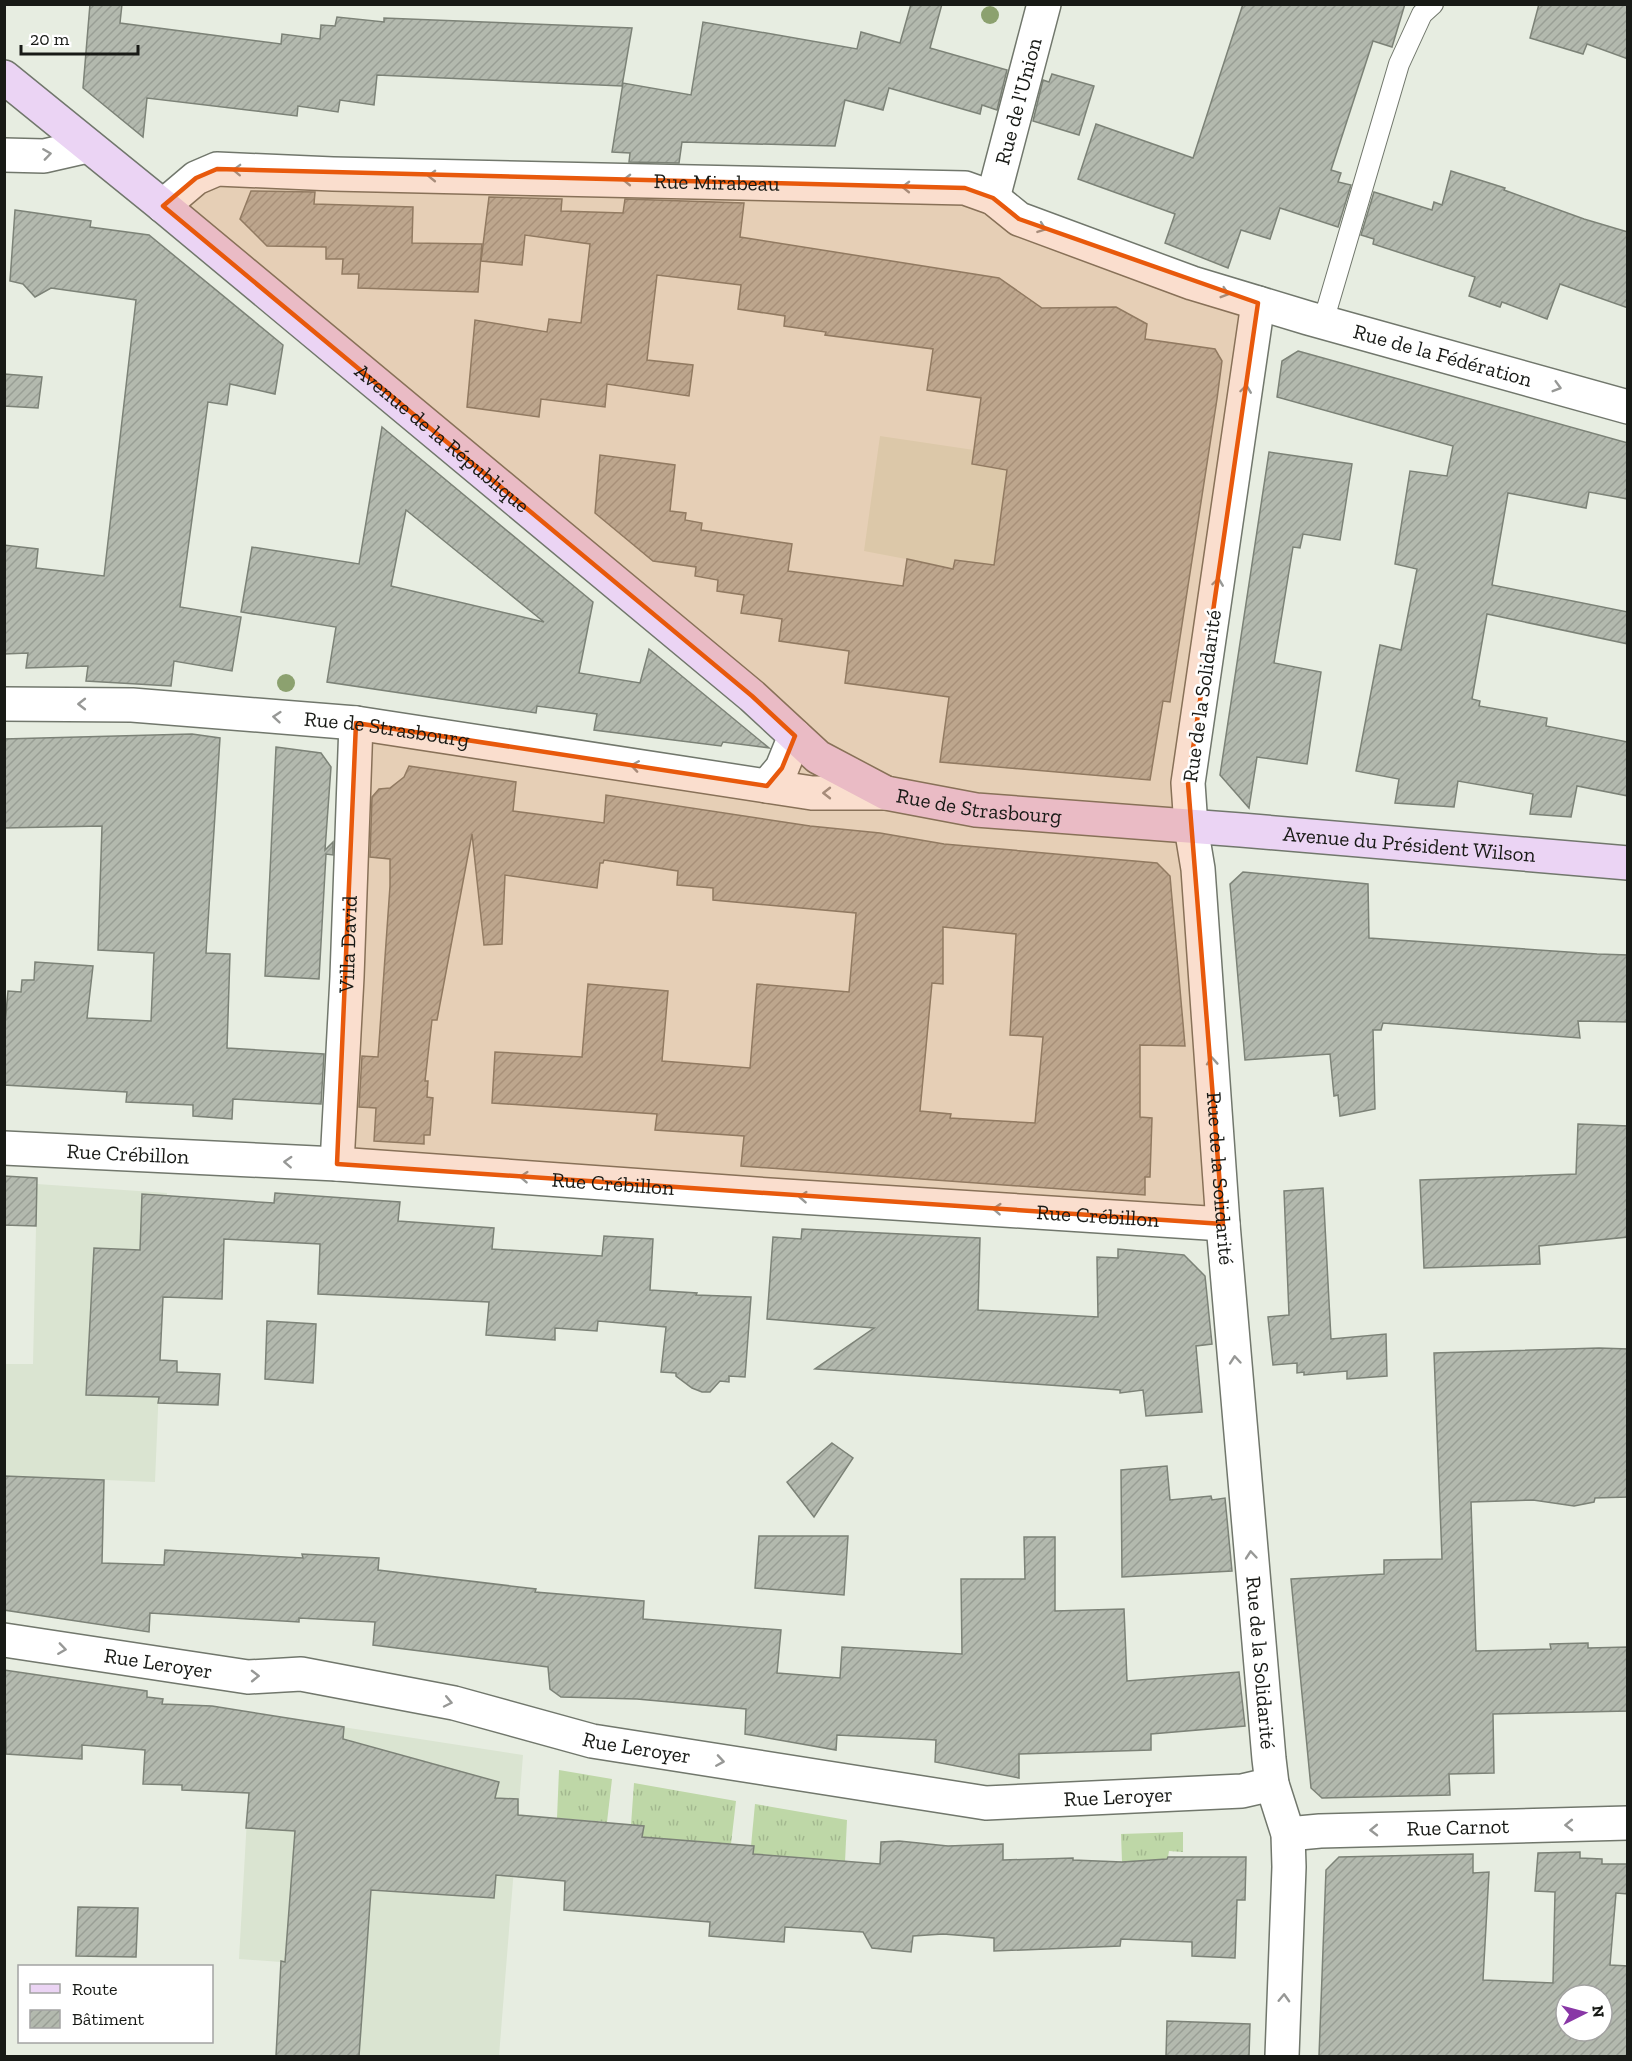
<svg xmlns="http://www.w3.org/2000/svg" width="1632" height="2061" viewBox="0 0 1632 2061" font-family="'Zilla Slab',serif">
<defs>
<pattern id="grass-tufts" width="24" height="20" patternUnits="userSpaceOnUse" patternTransform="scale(1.5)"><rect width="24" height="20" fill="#bed7a7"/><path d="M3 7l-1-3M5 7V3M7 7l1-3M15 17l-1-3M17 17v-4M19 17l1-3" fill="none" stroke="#a3b88f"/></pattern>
<pattern id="building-hatch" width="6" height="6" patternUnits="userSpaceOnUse" patternTransform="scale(1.5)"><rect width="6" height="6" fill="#b3b9ae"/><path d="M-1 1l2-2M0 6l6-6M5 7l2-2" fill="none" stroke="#999e95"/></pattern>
</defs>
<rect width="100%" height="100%" fill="#e7ede1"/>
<g fill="#dae4d1">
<path d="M999 278 1042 308 1116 307 1147 324 1141 365 1093 604 953 568 864 551 880 436 974 450Z"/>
<path d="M37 1184 167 1193 155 1482 5 1476 4 1364H33Z"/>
<path d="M253 1713 523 1755 499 2056H276L281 1962 239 1959Z"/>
</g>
<g fill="url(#grass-tufts)">
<path d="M559 1770 612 1779 607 1822 557 1818Z"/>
<path d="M634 1783 736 1801 731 1844 642 1837 644 1826 631 1825Z"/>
<path d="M755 1804 847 1820 845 1862 753 1854 751 1846Z"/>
<path d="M1183 1832V1852L1169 1851 1167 1863 1122 1862 1121 1834Z"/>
</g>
<g fill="url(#building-hatch)" stroke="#7c8277" stroke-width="1.5" fill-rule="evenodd">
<path d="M90 4H122L120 23 281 44 282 34 320 39 321 25 335 26 337 17 384 22V18L632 28 622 86 377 75 374 105 340 100 338 112 298 106 297 116 147 98 143 137 83 88Z"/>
<path d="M911 4H942L930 48 1007 70 997 110 982 105 980 114 889 88 883 110 845 100 835 146 682 142 679 163 629 162 630 153 612 152 623 83 691 95 703 22 857 49 861 32 900 43Z"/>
<path d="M1243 4H1405L1392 47 1373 41 1331 170 1341 173 1338 182 1351 185 1338 227 1280 208 1270 239 1241 230 1228 268 1165 243 1175 214 1078 179 1096 124 1193 158Z"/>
<path d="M1539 4H1628V59L1587 44 1583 54 1530 38Z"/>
<path d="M1052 74 1094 86 1079 135 1033 121 1043 80 1049 82Z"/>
<path d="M1451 171 1505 188 1504 190 1584 219 1628 232V308L1560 284 1547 319 1502 302 1500 307 1469 296 1475 277 1373 244 1374 239 1361 235 1374 192 1432 210 1434 202 1442 205Z"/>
<path d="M251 191 315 192 314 204 413 207 412 243 482 244 478 292 358 288 359 274H342L343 259H326V247L267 246 240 219Z"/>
<path d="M489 197 562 199 561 211 623 213 625 199 744 203 740 237 999 278 1042 308 1116 307 1147 324 1145 339 1215 349 1222 361 1217 399 1170 702 1163 701 1150 780 940 762 949 697 845 683 849 651 779 641 782 619 741 613 744 595 717 591 718 580 695 576 696 567 653 561 595 513 600 455 675 465 670 511 686 513 685 520 702 523 701 530 792 544 788 571 903 586 907 559 953 569 955 560 994 565 1007 470 972 464 981 398 927 390 933 349 825 335 826 332 784 326 785 316 738 309 741 285 657 275 647 360 693 365 689 396 607 384 605 407 541 399 539 417 467 407 475 320 547 332 549 319 581 323 590 244 525 235 522 265 481 261Z"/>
<path d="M15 210 91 221 90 227 149 235 283 345 275 394 230 384 227 405 208 402 180 607 241 617 232 671 174 661 171 686 86 681 88 666 26 668 28 653 4 654V545L38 549 36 568 104 576 136 300 51 288 35 297 23 284 10 281Z"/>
<path d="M1298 351 1628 443V499L1589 492 1586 508 1508 493 1492 585 1628 612V644L1487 614 1472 699 1480 701 1479 706 1547 718 1546 726 1628 742V796L1577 786 1571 817 1530 814 1533 794 1458 781 1454 807 1395 803 1399 779 1356 771 1380 645 1401 650 1417 569 1395 564 1410 471 1447 476 1453 446 1277 397 1282 361Z"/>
<path d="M4 374 42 377 38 408 4 406Z"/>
<path d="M382 427 593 602 579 673 640 683 649 649 769 748 723 742 721 746 594 730 597 714 537 706 536 713 327 682 336 627 241 612 252 547 359 564ZM406 510 544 622 391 586Z"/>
<path d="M1269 452 1352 464 1340 540 1303 534 1300 548 1293 547 1274 663 1321 672 1307 764 1257 757 1249 808 1220 775Z"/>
<path d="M192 734 220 738 206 953 230 954 227 1048 324 1054 321 1104 233 1099 232 1119 193 1116V1105L126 1102 127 1092 4 1085V1034L8 991 21 992 22 980H34L35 962 93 966 87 1018 151 1021 154 953 98 950 102 826 4 828V739Z"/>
<path d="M276 747 321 753 331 767 325 850 333 842V855L326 854 319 979 265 976Z"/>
<path d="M409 766 516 782 513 811 604 823 606 795 810 826 880 833 944 844 1157 863 1170 876 1185 1046 1140 1045V1117L1152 1118 1150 1177H1145V1195L741 1166 744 1136 655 1130 657 1114 492 1103 495 1052 582 1057 588 984 668 991 662 1061 750 1068 757 984 849 992 856 913 713 900V888L677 885 678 871 604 860 603 863H600L597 888 505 875 502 944 484 945 472 834 437 1020H432L425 1081H428L427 1097 433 1098 430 1135H424V1144L374 1141 376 1108 359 1107 362 1056 378 1057 390 886V859L370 857 372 797 379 789 390 788 404 777ZM943 927 1016 934 1010 1035 1043 1037 1035 1123 950 1118 951 1114 920 1111 932 983 943 984Z"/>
<path d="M1243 872 1368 884 1369 938 1597 954 1628 955V1022L1578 1021 1580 1038 1383 1023 1381 1030H1373L1375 1109 1340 1116 1338 1095 1334 1096 1330 1054 1245 1060 1230 884Z"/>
<path d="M1578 1124 1628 1126V1237L1539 1246 1540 1264 1424 1268 1420 1180 1576 1174Z"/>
<path d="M4 1176 37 1178 36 1226 4 1225Z"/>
<path d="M1323 1188 1331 1339 1386 1334 1387 1376 1347 1379V1371L1304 1375V1372L1297 1373V1363L1273 1365 1268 1317 1289 1315 1284 1191Z"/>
<path d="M275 1193 400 1202 398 1221 494 1228 492 1249 602 1256 604 1236 653 1239 650 1290 697 1293 696 1295 751 1297 745 1377 729 1376V1382L720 1381 710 1392H702L692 1388 676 1376V1373L661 1372 666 1327 598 1321 597 1331 555 1328V1340L486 1335 489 1302 318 1294 320 1244 224 1239 222 1299 163 1297 160 1360 177 1361V1372L220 1374 218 1405 158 1403 159 1397 86 1395 94 1248 140 1250 142 1194 274 1203Z"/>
<path d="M802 1229 980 1238 978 1310 1098 1317 1097 1257 1118 1258V1249L1184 1255 1205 1276 1212 1344 1196 1346 1202 1412 1146 1416 1143 1390 1120 1393V1390L815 1369 874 1328 767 1319 773 1237 801 1239Z"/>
<path d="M267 1321 316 1324 313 1383 265 1379Z"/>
<path d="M1599 1348 1628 1349V1497L1595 1498 1594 1502 1574 1506 1533 1500 1471 1502 1476 1651 1551 1649 1550 1644 1588 1643V1648L1628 1647V1711L1493 1714 1494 1773 1449 1774 1450 1795 1322 1798 1311 1788 1291 1579 1384 1574V1560L1442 1559 1434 1353Z"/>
<path d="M832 1443 853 1458 814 1517 787 1482Z"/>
<path d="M1167 1466 1170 1500 1211 1496 1212 1500 1225 1498 1232 1571 1122 1577 1121 1470Z"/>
<path d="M4 1476 104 1480 102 1563 164 1565 165 1550 303 1558 302 1554 379 1558 378 1570 536 1589 535 1592 644 1601 643 1619 781 1630 777 1673 840 1678 842 1647 962 1654 961 1579H1025L1024 1537H1055V1611L1124 1609 1127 1681 1239 1672 1245 1726 1151 1734V1750L1019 1754V1778L935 1762 936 1740 837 1735 836 1750 745 1734 746 1709 637 1699 561 1697 550 1689 548 1667 373 1645 375 1622 299 1618V1622L150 1613 149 1632 4 1610Z"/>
<path d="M759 1536H848L844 1595 755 1588Z"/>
<path d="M4 1670 147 1691V1697L163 1699 162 1704 212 1706 344 1727 343 1739 499 1782 495 1798 518 1799V1815L644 1826 642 1837 754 1846 753 1854 880 1864 881 1842 899 1841 948 1846 1003 1844V1860L1073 1858V1860L1122 1862 1167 1859 1168 1857H1246L1245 1900H1237L1235 1958 1192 1956V1942L1121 1939 1120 1946 994 1951V1938L943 1934 913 1936 911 1952 872 1948 863 1932 785 1927 784 1942 709 1936 710 1922 564 1910 565 1881 496 1875 494 1898 371 1890 359 2056H276L281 1961 285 1962 295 1831 246 1828 249 1793 182 1790V1785L143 1784 145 1750 82 1745V1759L6 1754Z"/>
<path d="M1580 1852V1858L1602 1859V1864H1628V1894L1616 1893 1610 1965 1628 1966V2056H1319L1326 1870 1339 1857 1473 1854V1873L1489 1872 1483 1980 1553 1983 1555 1892 1535 1891 1538 1853ZM1566 1995H1602V2031H1566Z"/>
<path d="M78 1907 138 1908 136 1957 76 1956Z"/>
<path d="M1167 2021 1250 2024 1249 2056H1166Z"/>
</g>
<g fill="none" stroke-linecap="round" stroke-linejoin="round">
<g stroke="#71776c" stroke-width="22">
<path id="lane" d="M1323 322 1399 64 1422 14 1433 4"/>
</g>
<g stroke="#71776c" stroke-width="36">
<g id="street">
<path d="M4 155 44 156 88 146"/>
<path id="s1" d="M993 198 1044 4"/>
<path id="s2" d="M163 206 196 178 217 169 333 174 965 188 993 198 1019 219 1192 283 1308 318 1628 407"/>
<path id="s3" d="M1258 303 1188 783 1191 827 1198 869 1223 1224 1269 1759 1272 1784 1288 1834 1289 1867 1282 2056"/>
<path id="s4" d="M4 704 132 705 356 723 812 793H886"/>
<path d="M767 786 782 768 795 736"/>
<path id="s5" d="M4 1148 337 1164 769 1195 1223 1224"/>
<path id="s6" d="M337 1164 347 977 356 723"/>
<path id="s7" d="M4 1640 248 1677 301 1674 454 1703 592 1741 986 1803 1242 1791 1272 1784"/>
<path id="s8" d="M1288 1834 1320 1831 1628 1823"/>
</g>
</g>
<g stroke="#71776c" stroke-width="36">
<g id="secondary">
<path id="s9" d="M4 77 163 206 752 696 818 757 886 793 976 810 1241 830 1628 863"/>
</g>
</g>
<use href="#lane" stroke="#fff" stroke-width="20"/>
<use href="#street" stroke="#fff" stroke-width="33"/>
<use href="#secondary" stroke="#ebd4f4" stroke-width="33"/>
</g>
<g fill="#8ca16f">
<circle cx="990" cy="15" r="9"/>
<circle cx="286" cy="683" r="9"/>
</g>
<defs><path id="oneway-chevron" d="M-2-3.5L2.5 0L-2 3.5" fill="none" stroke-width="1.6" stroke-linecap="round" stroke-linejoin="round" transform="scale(1.5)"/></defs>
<g stroke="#979896">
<use href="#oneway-chevron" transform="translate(47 154) rotate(-8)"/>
<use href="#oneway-chevron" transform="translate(237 170) rotate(-178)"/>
<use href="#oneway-chevron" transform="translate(432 176) rotate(-179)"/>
<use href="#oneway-chevron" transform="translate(627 180) rotate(-179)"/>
<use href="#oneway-chevron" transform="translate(906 187) rotate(-179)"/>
<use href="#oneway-chevron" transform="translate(1042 228) rotate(20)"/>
<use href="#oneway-chevron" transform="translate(1225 293) rotate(17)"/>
<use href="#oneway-chevron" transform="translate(1557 387) rotate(16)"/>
<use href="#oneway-chevron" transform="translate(1246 389) rotate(-82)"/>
<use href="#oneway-chevron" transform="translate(1218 582) rotate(-82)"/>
<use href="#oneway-chevron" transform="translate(82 704) rotate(-180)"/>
<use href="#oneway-chevron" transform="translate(277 717) rotate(-175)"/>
<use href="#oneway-chevron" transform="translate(635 766) rotate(-171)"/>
<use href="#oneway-chevron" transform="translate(827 793) rotate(-180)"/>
<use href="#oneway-chevron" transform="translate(1212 1061) rotate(-94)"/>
<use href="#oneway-chevron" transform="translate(288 1162) rotate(-177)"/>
<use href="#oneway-chevron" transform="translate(524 1177) rotate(-176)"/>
<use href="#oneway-chevron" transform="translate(803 1197) rotate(-176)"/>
<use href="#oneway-chevron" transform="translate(997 1209) rotate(-176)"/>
<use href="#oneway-chevron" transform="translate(1235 1360) rotate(-95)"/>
<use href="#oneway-chevron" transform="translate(1251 1555) rotate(-95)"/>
<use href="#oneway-chevron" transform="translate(62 1649) rotate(8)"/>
<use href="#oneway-chevron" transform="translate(255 1676) rotate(-1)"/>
<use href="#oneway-chevron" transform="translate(448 1702) rotate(12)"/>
<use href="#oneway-chevron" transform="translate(720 1761) rotate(9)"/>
<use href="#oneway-chevron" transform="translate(1569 1825) rotate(179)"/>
<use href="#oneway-chevron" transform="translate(1374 1830) rotate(179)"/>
<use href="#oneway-chevron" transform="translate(1284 1998) rotate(-88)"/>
</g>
<path fill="#e8590c" fill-opacity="0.2" stroke="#e8590c" stroke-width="4.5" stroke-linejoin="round" d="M217 169 965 188 993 198 1019 219 1258 303 1188 783 1223 1224 337 1164 356 723 767 786 782 768 795 736 752 696 163 206 196 178Z"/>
<g text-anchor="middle" stroke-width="5" stroke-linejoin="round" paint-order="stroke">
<g font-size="21" fill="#181a16" stroke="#fff">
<text dy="7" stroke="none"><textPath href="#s1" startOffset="100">Rue de l'Union</textPath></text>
<text dy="7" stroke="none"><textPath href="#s2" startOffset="566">Rue Mirabeau</textPath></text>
<text dy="7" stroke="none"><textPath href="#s2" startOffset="1323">Rue de la Fédération</textPath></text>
<text dy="7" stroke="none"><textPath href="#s9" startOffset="568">Avenue de la République</textPath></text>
<text transform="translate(1202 696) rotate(-82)" y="7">Rue de la Solidarité</text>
<text dy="7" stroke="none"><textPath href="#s4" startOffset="384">Rue de Strasbourg</textPath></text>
<text dy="7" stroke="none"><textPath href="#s9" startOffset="1232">Rue de Strasbourg</textPath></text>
<text dy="7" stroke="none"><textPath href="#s9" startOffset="1664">Avenue du Président Wilson</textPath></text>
<text dy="7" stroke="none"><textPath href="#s6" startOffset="220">Villa David</textPath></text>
<text dy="7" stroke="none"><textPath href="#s5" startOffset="124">Rue Crébillon</textPath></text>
<text dy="7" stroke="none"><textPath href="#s3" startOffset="882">Rue de la Solidarité</textPath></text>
<text dy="7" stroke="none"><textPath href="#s5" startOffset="610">Rue Crébillon</textPath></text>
<text dy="7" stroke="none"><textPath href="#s5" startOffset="1096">Rue Crébillon</textPath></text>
<text dy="7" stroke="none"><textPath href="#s7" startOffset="156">Rue Leroyer</textPath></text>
<text dy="7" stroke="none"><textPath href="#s3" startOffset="1368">Rue de la Solidarité</textPath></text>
<text dy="7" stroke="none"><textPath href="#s7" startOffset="644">Rue Leroyer</textPath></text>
<text dy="7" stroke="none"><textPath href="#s7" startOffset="1130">Rue Leroyer</textPath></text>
<text dy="7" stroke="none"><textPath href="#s8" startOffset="170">Rue Carnot</textPath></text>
</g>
</g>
<rect width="1632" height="2061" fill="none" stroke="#181a16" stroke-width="12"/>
<rect x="18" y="1965" width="195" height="78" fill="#ffffff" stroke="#a3a3a2" stroke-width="1.5"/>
<rect x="30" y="1984" width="30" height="9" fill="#ebd4f4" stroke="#a3a3a2" stroke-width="1.5"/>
<text x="72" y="1995" font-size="18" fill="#181a16">Route</text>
<rect x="30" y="2010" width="30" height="18" fill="url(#building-hatch)" stroke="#a3a3a2" stroke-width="1.5"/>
<text x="72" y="2025" font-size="18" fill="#181a16">Bâtiment</text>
<g transform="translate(1584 2013) rotate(84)"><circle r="28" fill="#ffffff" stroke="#a3a3a2" stroke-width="1.5"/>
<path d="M0-4.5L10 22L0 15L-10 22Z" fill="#8937a6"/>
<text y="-9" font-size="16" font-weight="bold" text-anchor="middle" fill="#181a16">N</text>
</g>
<path d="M21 45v9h117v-9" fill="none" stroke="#181a16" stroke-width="3"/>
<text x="30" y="45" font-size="18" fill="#181a16" stroke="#ffffff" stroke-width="4.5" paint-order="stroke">20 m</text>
</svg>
